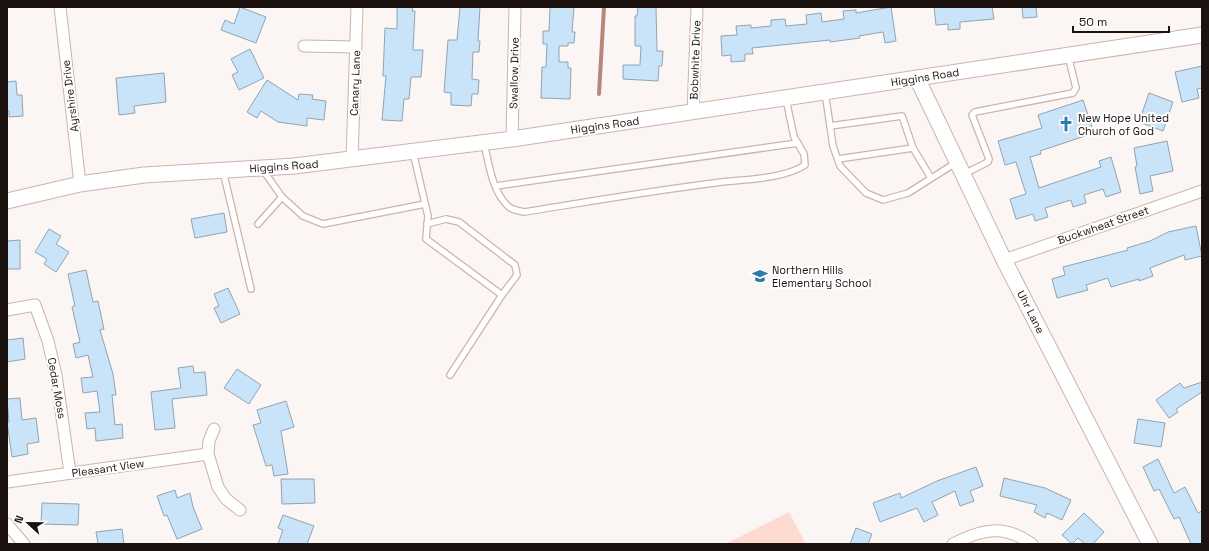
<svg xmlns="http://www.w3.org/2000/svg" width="1209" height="551" viewBox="0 0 1209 551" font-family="'Space Grotesk',sans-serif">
<rect width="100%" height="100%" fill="#fbf5f3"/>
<path fill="#fddbd0" d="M789 512 806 544H725Z"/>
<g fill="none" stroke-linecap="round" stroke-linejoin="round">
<path stroke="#b78879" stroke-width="4" d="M599 94 604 7"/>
</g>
<g fill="#c9e3f8" stroke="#90a4b4">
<path d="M240 7 266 17 256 43 221 30 225 20 234 24Z"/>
<path d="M397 7H413L412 11H415L413 50H423L421 77H411L409 99H404L402 121 382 120 386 76H383L385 28 397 29Z"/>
<path d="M460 7H480L478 41H480L479 52H473L472 79 479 80 478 94H472L471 106 451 105V93L444 92 448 40H457Z"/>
<path d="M550 7H574L572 32H575L574 43H568V46H559V62H568V68H571L570 99 541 98 542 67H546L547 44H543V31H549Z"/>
<path d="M638 7H656L657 51H663L662 66H659L658 81 623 79V65H640L641 46H635V16H637Z"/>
<path d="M891 7 896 41 885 43 883 32 859 36 860 38 830 42V40L752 48 753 54H745V61L731 62V55L722 56 721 36 737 35 736 26 751 25V28L771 26V20L785 19 786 26 807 24 806 15 821 13 822 22 844 19 843 11 856 10V13Z"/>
<path d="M934 7H992L994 19 960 22V29L948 30V24L936 25Z"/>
<path d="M1022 7H1036L1037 17 1023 18Z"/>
<path d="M250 49 264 78 239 90 232 75 238 72 231 59Z"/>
<path d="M1202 66V88L1197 89 1199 98 1182 102 1175 72Z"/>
<path d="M164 73 166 102 134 106 135 113 119 115 116 78Z"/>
<path d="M267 80 298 100 299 94 313 95 312 99 326 101 324 120 307 118V126L278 122 261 111 257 118 247 112Z"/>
<path d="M16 81 17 95H22L23 116 9 117V111H7V82Z"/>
<path d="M1149 93 1173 102 1163 131 1139 122Z"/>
<path d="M1083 100 1094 133 1040 151 1041 154 1030 157 1039 188 1101 167 1099 161 1111 157 1121 192 1106 197 1103 189 1084 195 1086 203 1073 207 1071 200 1045 208 1048 217 1035 221 1033 214 1016 219 1010 199 1026 194 1016 162 1005 165 998 141 1042 128 1038 115Z"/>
<path d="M1167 141 1173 171 1150 176 1153 191 1140 194 1135 167 1137 166 1134 148Z"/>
<path d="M224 213 227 232 195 238 191 219Z"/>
<path d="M1196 226 1202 256 1185 260 1184 255 1150 268 1153 276 1139 281V279L1111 287 1108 278 1086 285 1088 290 1057 298 1052 279 1065 275 1063 267 1128 250 1127 248 1150 241 1168 232Z"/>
<path d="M49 229 61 236 56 244 69 252 56 272 44 264 47 259 35 252Z"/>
<path d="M20 240V269H7V241Z"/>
<path d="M86 270 93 302 98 301 104 329 100 330 113 374 116 395H112L115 425 122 424 123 438 96 441 95 428 87 429 85 413 100 412 97 391 83 393 81 378 93 377 88 355 76 358 73 344 80 342 72 307 75 306 68 274Z"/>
<path d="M228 288 240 314 221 323 214 308 219 306 214 294Z"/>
<path d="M23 338 25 359 7 362V340Z"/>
<path d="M193 366 194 373 205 372 207 395 172 399 175 428 155 430 151 392 181 388 178 368Z"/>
<path d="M237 369 261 385 249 404 224 388Z"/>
<path d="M1202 382V392L1176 409 1178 412 1169 418 1156 400 1180 383 1184 388Z"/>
<path d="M20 398 22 420 36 418 39 442 27 444 28 454 12 457 7 422H9L7 399Z"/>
<path d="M286 401 294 427 281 431 288 474 274 476 272 465 266 466 253 425 261 423 257 410Z"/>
<path d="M1138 419 1165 423 1161 447 1134 443Z"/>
<path d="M1158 459 1174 493 1185 487 1198 513 1202 511V544H1191L1179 517 1174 519 1159 489 1154 491 1143 467Z"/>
<path d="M976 467 983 486 970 491 974 501 960 506 955 491 932 502 938 515 924 522 917 508 880 522 873 503 900 493 901 498 937 481Z"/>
<path d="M1004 478 1045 488 1071 500 1062 520 1047 513 1045 518 1034 512 1037 505 1000 496Z"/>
<path d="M281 479H314L315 503 282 504Z"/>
<path d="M175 490 177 498 190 493 193 507 202 529 177 539 167 515 164 516 157 496Z"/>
<path d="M42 503 79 504 78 525 41 524Z"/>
<path d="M1084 513 1104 532 1093 544H1085L1078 538 1072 544 1062 535Z"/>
<path d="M283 515 314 526 307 544H278L283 530 278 528Z"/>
<path d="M856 528 872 534 868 544H850Z"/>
<path d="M122 529 124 544H98L96 532Z"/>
</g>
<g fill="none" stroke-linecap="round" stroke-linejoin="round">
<g stroke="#ceb3ab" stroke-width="8">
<g id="lane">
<path d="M825 92 833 146 840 166 866 193 883 200 908 193 957 162"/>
<path d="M830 126 902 116 913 148 838 159"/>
<path d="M484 143C489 164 492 192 509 207 513 210 519 211 524 212 587 202 650 191 714 183 741 179 782 180 805 165L804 154 794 137 786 99"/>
<path d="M913 148 931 178"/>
<path d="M413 152 428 216 426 239 502 295 450 375"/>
<path d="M263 170 282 197 303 216 323 224 425 204"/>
<path d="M223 171 251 289"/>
<path d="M964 174 988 162 989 159 972 115 975 112 1073 93 1076 88 1068 55"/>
<path d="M496 186 798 143"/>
<path d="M258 224 282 197"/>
<path d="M427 224 446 219 459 222 515 265 517 275 502 295"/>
</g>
</g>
<g stroke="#ceb3ab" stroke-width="13">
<g id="street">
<path d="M60 7 80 184"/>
<path d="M304 46 356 47"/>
<path d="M693 112 697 7"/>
<path d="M512 139 515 7"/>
<path d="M352 159 357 7"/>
<path d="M1004 260 1202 191"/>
<path d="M7 310 35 305 48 341 56 375 70 473"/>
<path d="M214 429 209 441 208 454 218 487 226 499 240 510"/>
<path d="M7 482 208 454"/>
<path d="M7 524 24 544"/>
<path d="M953 544C982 529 1004 524 1032 544"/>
</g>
</g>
<g stroke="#ceb3ab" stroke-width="17">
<g id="secondary">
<path d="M917 78 1004 260 1150 544"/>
<path d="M7 201 80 184 144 175 294 166 512 139 1202 35"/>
</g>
</g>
<use href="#lane" stroke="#fff" stroke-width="5.5"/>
<use href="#street" stroke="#fff" stroke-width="11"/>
<use href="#secondary" stroke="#fff" stroke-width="15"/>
</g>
<defs>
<g id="church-bare" transform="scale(1.2)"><path d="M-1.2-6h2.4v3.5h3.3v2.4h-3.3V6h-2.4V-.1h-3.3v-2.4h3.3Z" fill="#2d7aac" stroke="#fff" stroke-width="2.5" paint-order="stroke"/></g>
<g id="school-bare" transform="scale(1.2)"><path d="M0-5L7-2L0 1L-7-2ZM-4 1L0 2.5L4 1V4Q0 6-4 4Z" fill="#2d7aac" stroke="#fff" stroke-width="2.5" paint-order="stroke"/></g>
</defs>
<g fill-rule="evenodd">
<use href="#church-bare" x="1066" y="124"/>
<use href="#school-bare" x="760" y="276"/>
</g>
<g text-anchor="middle" stroke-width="4" stroke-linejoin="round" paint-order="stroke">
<g font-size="11" fill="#1c120f" stroke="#fff">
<text transform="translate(695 60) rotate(-88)" y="4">Bobwhite Drive</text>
<text transform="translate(514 73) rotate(-89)" y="4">Swallow Drive</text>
<text transform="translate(925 77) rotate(-9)" y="4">Higgins Road</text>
<text transform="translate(355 83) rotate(-88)" y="4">Canary Lane</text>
<text transform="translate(70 96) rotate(-97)" y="4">Ayrshire Drive</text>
<text transform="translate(605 125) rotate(-8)" y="4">Higgins Road</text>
<text transform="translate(284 166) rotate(-4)" y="4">Higgins Road</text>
<text transform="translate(1103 225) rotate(-19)" y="4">Buckwheat Street</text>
<text transform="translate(1031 312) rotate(63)" y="4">Uhr Lane</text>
<text transform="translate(57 388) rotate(80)" y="4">Cedar Moss</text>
<text transform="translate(108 468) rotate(-8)" y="4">Pleasant View</text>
</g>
<g font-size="11" fill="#1c120f" stroke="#fff" text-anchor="start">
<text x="1078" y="122">New Hope United<tspan x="1078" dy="13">Church of God</tspan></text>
<text x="772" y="274">Northern Hills<tspan x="772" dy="13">Elementary School</tspan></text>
</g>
</g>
<rect width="1209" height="551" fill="none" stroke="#1c120f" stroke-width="16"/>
<g transform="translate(28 523) rotate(292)" stroke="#ffffff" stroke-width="3" paint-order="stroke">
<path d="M0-3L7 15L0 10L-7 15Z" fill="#1c120f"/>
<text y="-6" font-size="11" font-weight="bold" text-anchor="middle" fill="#1c120f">N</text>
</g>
<path d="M1073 26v6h96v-6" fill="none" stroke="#1c120f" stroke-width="2"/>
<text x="1079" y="26" font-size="12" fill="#1c120f" stroke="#ffffff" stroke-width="3" paint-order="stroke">50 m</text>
</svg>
